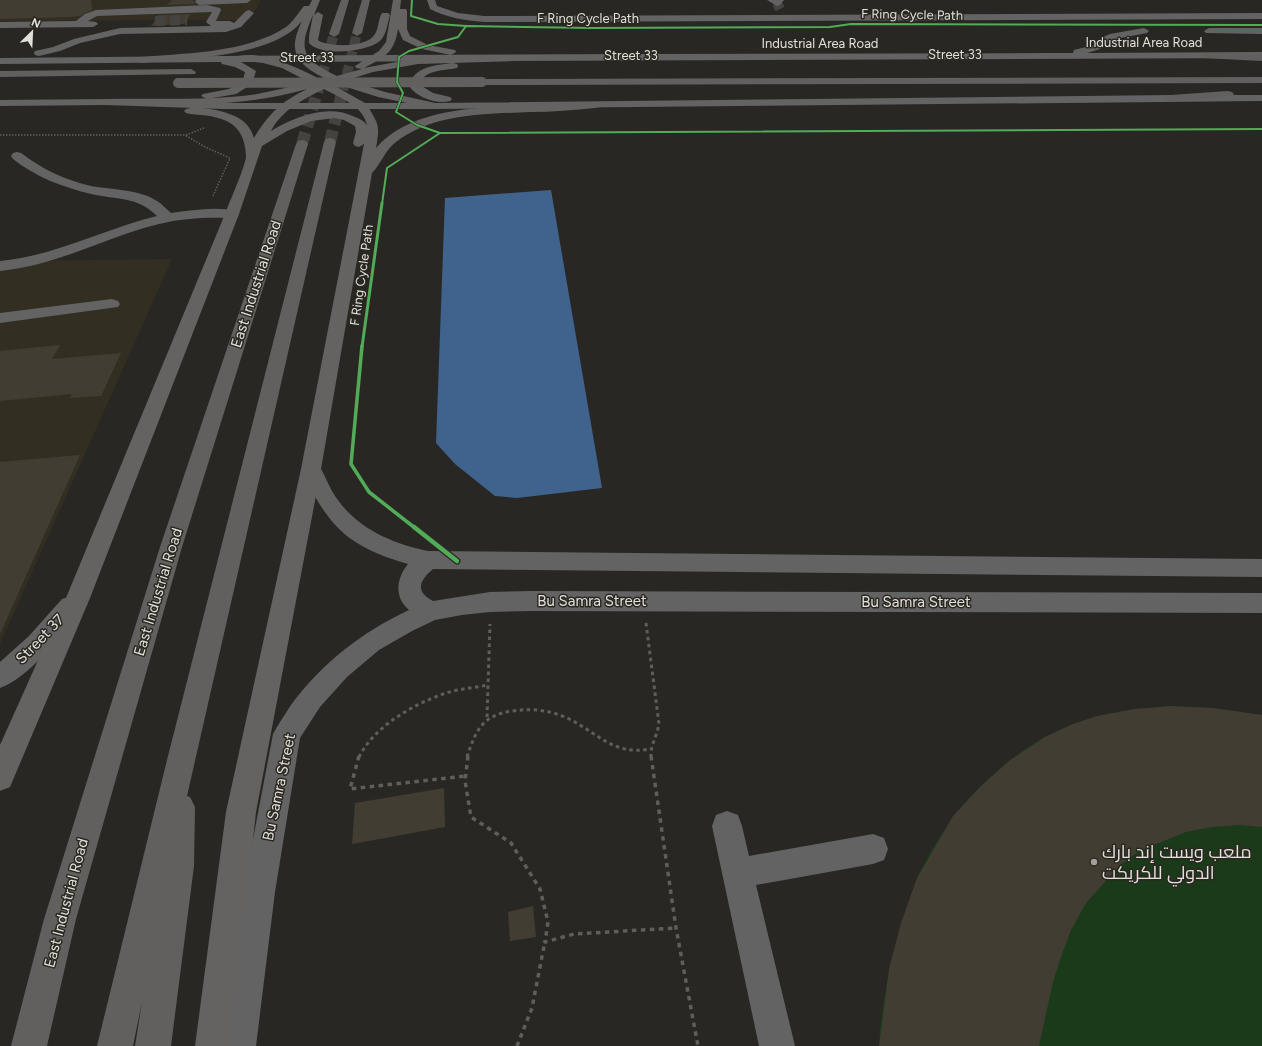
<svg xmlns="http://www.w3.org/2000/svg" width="1262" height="1046" viewBox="0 0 1262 1046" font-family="Figtree,Cairo,sans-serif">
<rect width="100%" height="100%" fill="#292723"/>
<g fill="#332e22">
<path d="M0 0H261L250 20 0 21Z"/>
<path d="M172 259 0 644V261Z"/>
</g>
<path fill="#1a3a19" d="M1172 706 1213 708 1262 715V1046H879C880 1021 884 992 890 968 894 951 900 935 905 918 909 905 912 891 917 878 946 813 1006 749 1073 724 1105 712 1138 708 1172 706Z"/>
<path fill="#3f638d" d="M551 190 602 488 517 498 495 496 455 464 436 443 445 198Z"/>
<g fill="#423d33">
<path d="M0 0H91L92 10 80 16 69 17 0 19Z"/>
<path d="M172 0H194V2L195 4 167 5Z"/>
<path d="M191 14 184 24 151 26 159 15Z"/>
<path d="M60 345 52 359 121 353 101 396 70 398 72 394 0 401V351Z"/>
<path d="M80 455 0 634V462Z"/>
<path d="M1172 706 1213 708 1262 715V827L1240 825 1211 827 1186 832 1139 851 1120 865 1086 903 1071 930 1061 957 1053 982 1039 1046H879L889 969 901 923 917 878 953 816 979 788 1009 761 1045 737 1073 724 1097 716 1135 709Z"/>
<path d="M444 788 445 827 352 844 355 803Z"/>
<path d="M533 906 536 937 510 941 508 912Z"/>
</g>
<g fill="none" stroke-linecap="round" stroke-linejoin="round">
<g stroke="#45433f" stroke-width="10" stroke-dasharray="10 5" stroke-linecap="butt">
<path d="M777 3 780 9"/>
<path d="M155 21 187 20"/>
</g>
<g stroke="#45433f" stroke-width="10" stroke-dasharray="10 5" stroke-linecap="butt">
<path d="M318 90 334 34"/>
<path d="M343 90 357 33"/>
</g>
<g stroke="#45433f" stroke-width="12" stroke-dasharray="12 6" stroke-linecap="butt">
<path d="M330 142 343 89"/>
<path d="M302 144 318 89"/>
</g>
<g stroke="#605e5d" stroke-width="1.5" stroke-dasharray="1.5 1.5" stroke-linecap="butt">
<path d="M0 135H185L205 147 230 158 213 196"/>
<path d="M186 135 204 128"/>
</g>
<g stroke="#605e5d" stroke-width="3" stroke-dasharray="3.5 3.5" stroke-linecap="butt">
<path d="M646 623 659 724C657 736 650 746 651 757"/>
<path d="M487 717 490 624"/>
<path d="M359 757C374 727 412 705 443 694 457 689 473 688 488 685"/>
<path d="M467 757C476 730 482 715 513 711 532 708 549 710 567 718 597 732 613 756 650 749"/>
</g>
<g stroke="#605e5d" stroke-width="3.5" stroke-dasharray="4.5 4.5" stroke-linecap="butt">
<path d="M359 756 350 789 466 776"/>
<path d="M468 756 465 781 471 817 511 843 540 889 548 922 545 942 574 934 676 928"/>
<path d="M651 756 676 928 698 1046"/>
<path d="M517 1046 532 1008 545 941"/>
</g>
<g fill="#646363" fill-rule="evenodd">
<path d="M196 0H251L247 3 199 5 195 2Z"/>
<path d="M427 0H435L437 6 458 13 484 16 1262 13V19L484 22C465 20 447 18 430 9Z"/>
<path d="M767 0H784L780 5 777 6Z"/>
<path d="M207 5 220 8 221 10 216 21H230L234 23 246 11 249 10 254 13 241 27 226 32 120 34 80 43 60 51 39 56 35 55 34 53 35 51 53 47 74 39 120 28 211 26 206 22 212 12 97 16 88 21 96 22 98 24 93 27 0 28V22L76 21 85 14 96 10Z"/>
<path d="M1144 28 1149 31 1147 33 1115 39 1109 41 1100 49 1087 53 1262 52V58L241 62 256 71 252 84 236 94 207 99 201 96 203 94 229 89 243 80 245 72 235 67 222 64 221 62 0 64V58C358 54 716 54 1073 53L1074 50 1094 45 1103 37 1110 34Z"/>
<path d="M1209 28H1262V34L1206 33 1204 31Z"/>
<path d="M453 63 457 64 458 66 457 68C444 71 423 69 420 85L433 93 450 97 452 99 450 101C437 105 416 97 409 86 414 66 436 65 453 63Z"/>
<path d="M1171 95H1262V101L436 109H223L106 105 0 106V100L106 99 223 103H436Z"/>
<path d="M17 152 21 153C42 169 65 180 91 186 112 190 139 189 157 201 162 204 166 209 171 213 192 210 216 206 237 211L239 214 237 217 232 218C207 217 183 218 159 224 103 238 59 265 0 271V261C55 256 104 229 157 216 137 196 117 200 91 194 62 187 36 177 13 159L11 156 13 153Z"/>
<path d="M112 299 118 301 120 304 118 307 0 323V313Z"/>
<path d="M311 462 318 464C324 473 327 482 332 491 353 527 390 543 428 551L1262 559V577L433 569C420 580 414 591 433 601L490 592 532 591 1262 593V613L532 611 490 612 462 615 435 620 412 631 379 650 347 677 320 707 300 738 275 892 256 1046H220L243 892 273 734C278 724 285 715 291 705 322 663 362 632 409 610 394 597 396 579 408 564 346 546 328 526 301 469L304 464Z"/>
<path d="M71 596 80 599 83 606 80 613C61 637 28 678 0 688V662L29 636 62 599Z"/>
<path d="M727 811 738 815 742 826 749 856 873 834 884 838 888 849 884 860 873 864 756 885 795 1046H759L712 826 716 815Z"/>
</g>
<path fill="#656362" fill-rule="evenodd" d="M312 0H320L314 15 318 12 323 15 318 40 319 41C332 47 367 48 375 34 379 28 378 19 382 13H388L390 15C387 24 387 34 380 41 367 52 321 57 309 43V36L313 15C297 51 303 59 337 76L362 69 356 68 355 66 379 51 386 42 393 0H401L400 9H406L407 11V29L410 36 428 45 455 50 456 52 451 55 422 49 403 40 398 29C394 54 384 57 364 68L418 58 514 55 519 58 514 61 418 64 373 72 347 80 385 92 440 104 442 106 440 108 436 109 378 97 337 84 333 85 365 103 367 105C379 125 380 125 376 148 412 106 486 107 537 105 556 105 576 103 595 102L599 103 601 105 599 107 595 108C574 110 552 112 531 112 486 114 434 113 396 142 385 150 381 164 372 173L321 469 256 812 231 1046H195L226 812 301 469 364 144 359 147 355 146 353 143 356 132 355 126 344 120 335 118 311 121 287 131 262 146 239 214 90 598 10 787 0 791V745L66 598 225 214C229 203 246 165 246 156 245 120 220 116 190 114L186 113 184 111 186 109C201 105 233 112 244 122 249 126 252 132 254 138 269 113 281 102 307 89 240 108 175 105 106 105L102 104 100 102 102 100 106 99C156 98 207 101 257 94 273 91 289 87 305 83L309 84 310 86 309 88 315 85 282 68 263 63 238 60 237 58 238 56C264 50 302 70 324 81L328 80C298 65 286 54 302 21 275 57 183 59 141 63L136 60 141 57C186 53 247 53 286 27 293 22 298 13 304 6H309ZM324 89C340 98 364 106 367 126 365 121 360 119 355 117 328 103 294 117 271 131 281 111 303 99 324 89Z"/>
<g fill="#62605e" fill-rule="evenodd">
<path d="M341 0H349L339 34 334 37 329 34Z"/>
<path d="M362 0H370L362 33 357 36 352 33Z"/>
<path d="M1206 53 1262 55V61L1202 58 1201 56Z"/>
<path d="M191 69 196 72 195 74 0 77V71Z"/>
<path d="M1262 77V83L482 85 477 82 482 79Z"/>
<path d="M1228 91 1232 92 1234 94 1232 96 1171 101 1165 98 1171 95Z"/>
<path d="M330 138 334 139 336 142 187 796 190 797 195 807 194 866 171 1046H135L142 1002 133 1046H97L167 760 324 142 326 139Z"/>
<path d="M302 140 306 141 308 144 182 547 76 919 47 1046H11L44 919 160 547 296 144 298 141Z"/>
</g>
<path stroke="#62605e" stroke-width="10" d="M178 83 482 82"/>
<g stroke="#2b2821" stroke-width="3">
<g id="cycleway-far3">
<path d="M412 0 411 16 438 24 466 26"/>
<path d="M440 133 1262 129"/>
<path d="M382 204 387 168 440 133 417 125 396 112 403 93 397 82 399 57 409 51 458 37 466 26 591 28 830 27 851 24 1262 25"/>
</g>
</g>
<g stroke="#2b2821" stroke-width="5">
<path id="cycleway-far2" d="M362 347 382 203"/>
</g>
<g stroke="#2b2821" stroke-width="5.5">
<path id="cycleway-far1" d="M362 346 351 464 369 492 415 528"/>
</g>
<g stroke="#2b2821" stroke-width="7">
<path id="cycleway" d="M414 527 457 561"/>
</g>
<use href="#cycleway-far3" stroke="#51ab58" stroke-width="2"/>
<use href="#cycleway-far2" stroke="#51ab58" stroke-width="3"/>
<use href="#cycleway-far1" stroke="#51ab58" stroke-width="3.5"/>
<use href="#cycleway" stroke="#51ab58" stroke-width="4.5"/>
</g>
<circle fill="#a19f9b" stroke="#2b2821" stroke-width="1.5" cx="1094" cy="862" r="4"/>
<g text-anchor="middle" stroke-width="3" stroke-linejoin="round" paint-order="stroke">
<g font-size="13" fill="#e2e0db" stroke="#2b2821">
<text transform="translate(912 14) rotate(1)" y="5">F Ring Cycle Path</text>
<text x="588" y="23">F Ring Cycle Path</text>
<text x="1144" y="47">Industrial Area Road</text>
<text x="820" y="48">Industrial Area Road</text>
<text x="955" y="59">Street 33</text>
<text x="631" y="60">Street 33</text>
<text x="307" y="62">Street 33</text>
<text transform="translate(361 275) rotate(-82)" y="5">F Ring Cycle Path</text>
</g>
<g font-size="15" fill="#e2e0db" stroke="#2b2821">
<text transform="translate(256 284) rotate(-72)" y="5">East Industrial Road</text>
<text transform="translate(158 592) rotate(-73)" y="5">East Industrial Road</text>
<text x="592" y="606">Bu Samra Street</text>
<text x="916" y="607">Bu Samra Street</text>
<text transform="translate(40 639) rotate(-46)" y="5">Street 37</text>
<text transform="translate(279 787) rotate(-78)" y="5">Bu Samra Street</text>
<text transform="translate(66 903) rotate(-75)" y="5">East Industrial Road</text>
</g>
<g font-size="18" fill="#e2e0db" stroke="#2b2821" text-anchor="start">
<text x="1102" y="858">ملعب ويست إند بارك<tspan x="1102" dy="21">الدولي للكريكت</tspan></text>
</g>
</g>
<g transform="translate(32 32) rotate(24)" stroke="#2b2821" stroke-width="3" paint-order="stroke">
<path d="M0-3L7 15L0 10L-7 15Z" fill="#e2e0db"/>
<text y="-6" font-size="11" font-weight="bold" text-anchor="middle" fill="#e2e0db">N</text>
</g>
</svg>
